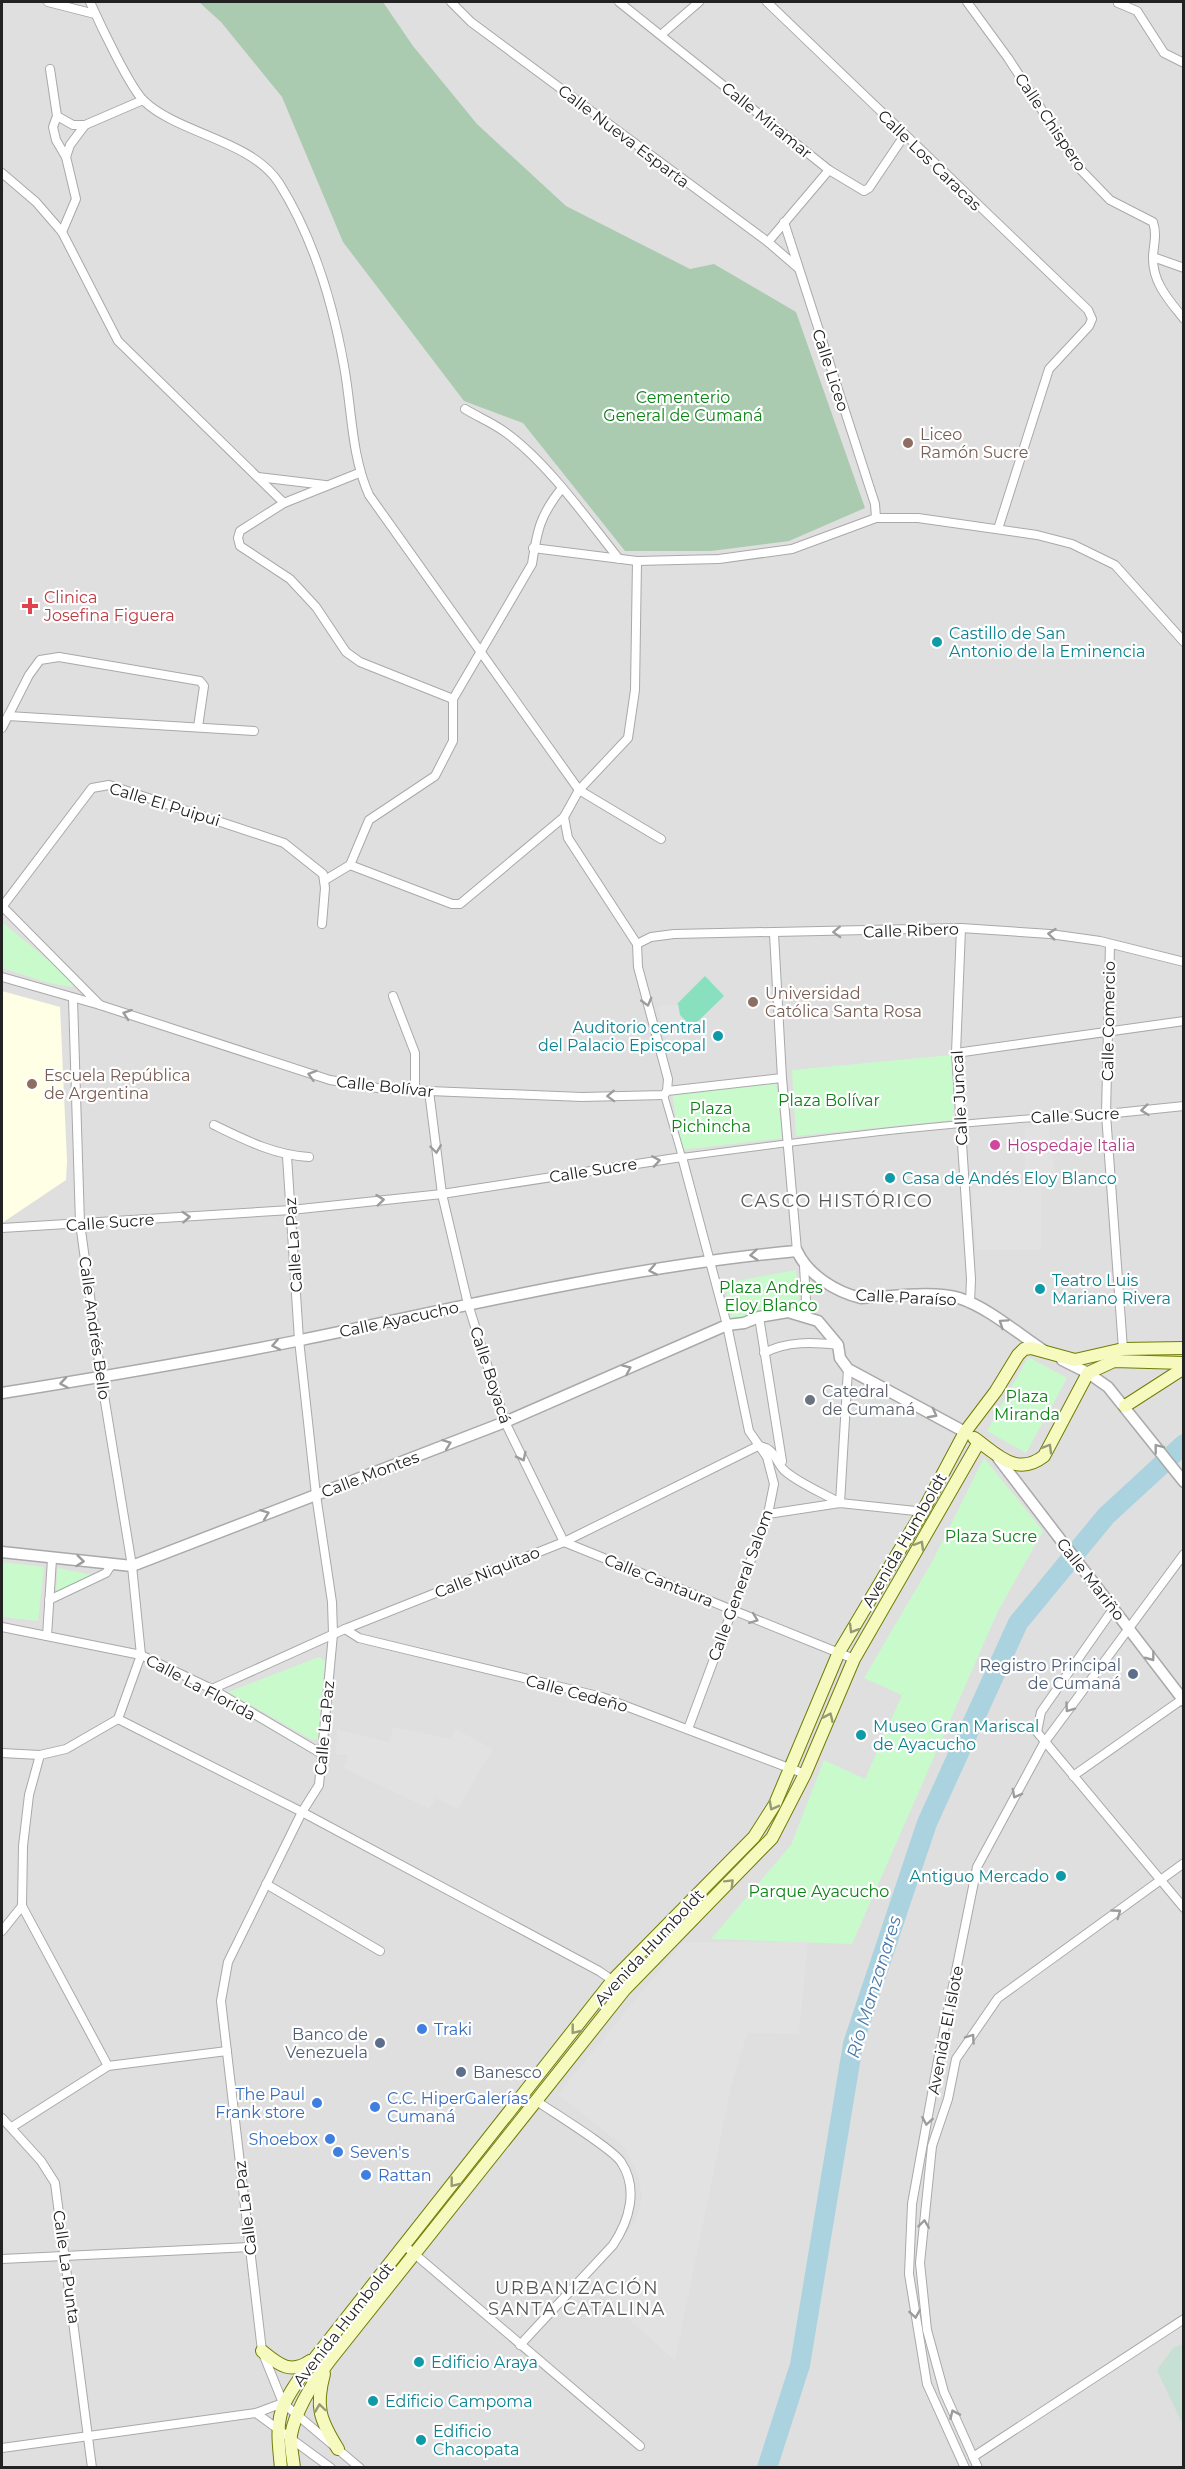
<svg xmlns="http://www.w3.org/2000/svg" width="1185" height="2469" viewBox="0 0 1185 2469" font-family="Montserrat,sans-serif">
<rect width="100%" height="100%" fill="#f2efe9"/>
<path fill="#e0dfdf" d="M2 2H1183V2467L2 2468Z"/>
<path fill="#ffffe5" d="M2 991 60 1007 67 1161 66 1180 2 1223Z"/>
<path fill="#c6e0d4" d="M1183 2344H1184L1183 2425 1157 2370 1174 2347Z"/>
<path fill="#aacbaf" d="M199 2H383L413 46 477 124 566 206 690 269 714 264 796 312 865 508 789 541 711 551H625L523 423 464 401 343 242 282 97 221 22Z"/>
<g fill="#c8facc">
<path d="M3 923 75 982 72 987 49 983 2 968Z"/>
<path d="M952 1055 954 1120 796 1136 792 1070Z"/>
<path d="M776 1083 783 1138 680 1150 672 1091Z"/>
<path d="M796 1270 800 1313 732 1325 725 1283Z"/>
<path d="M1028 1357 1067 1378 1026 1453 987 1431Z"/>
<path d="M984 1458 1043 1531 998 1611 852 1944 711 1939 791 1845 824 1760 865 1779 902 1695 864 1678 932 1562Z"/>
<path d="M2 1562 44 1567 38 1621 2 1617Z"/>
<path d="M58 1568 97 1576 56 1591Z"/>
<path d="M319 1657 325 1661 318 1739 312 1740 228 1692Z"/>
</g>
<path fill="#88e0be" d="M705 976 724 996 692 1027 673 1008Z"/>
<g fill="#e2e2e2">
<path d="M678 1004 686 1047 668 1050 658 1007Z"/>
<path d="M1047 1118 1057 1183 1041 1182V1250H976L972 1189 1025 1185V1128L1033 1127 1032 1119Z"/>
<path d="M393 1727 451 1739 455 1729 493 1749 458 1809 436 1798 430 1809 343 1768 348 1755H336L337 1729 389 1742Z"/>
<path d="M683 1942H808L799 2034 747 2033 731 2087 675 2361 587 2281 636 2220 642 2197 638 2174 624 2147 558 2094Z"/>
</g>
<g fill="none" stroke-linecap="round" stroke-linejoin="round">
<path stroke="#aad3df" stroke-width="20" d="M767 2468 800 2365 853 2044 927 1823 1018 1623 1106 1516 1184 1444"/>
<g stroke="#a9a9a9" stroke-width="8">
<path id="pedestrian" d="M664 1095 682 1157C823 1138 964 1120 1106 1114"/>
</g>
<g stroke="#a9a9a9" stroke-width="10">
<g id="minor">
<path d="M48 2 95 14"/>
<path d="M90 2C99 22 130 88 144 101 179 134 251 140 279 183 313 237 333 304 344 366 352 409 351 455 369 495L579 790 661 839"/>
<path d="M451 2 471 22 768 242 798 268"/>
<path d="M619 2 829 170 864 191 869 188 904 136"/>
<path d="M767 2 1088 310 1092 319 1089 326 1049 369 998 529"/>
<path d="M967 2 1008 58 1081 170 1110 200 1153 222C1157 234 1154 243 1153 256 1152 282 1168 299 1184 319"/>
<path d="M1118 3 1137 11 1164 53 1184 63"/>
<path d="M662 34 699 2"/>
<path d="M50 69 57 116 53 127 56 140 66 157"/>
<path d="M57 116 73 125H85"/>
<path d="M2 173 36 202 62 232 118 341 284 503"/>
<path d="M784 222 875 504 876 518"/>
<path d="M62 232 76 199 66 157 70 145 85 125 143 100"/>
<path d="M768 242 829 170"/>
<path d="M1153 257 1184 268"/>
<path d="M465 409C478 417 493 423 505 432 547 462 587 519 619 559"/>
<path d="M359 473 284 503 240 531 238 538 240 546 290 579 316 607 346 652 360 662 453 699"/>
<path d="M258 477 325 485"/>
<path d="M533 548 637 561 719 559 792 549 876 518H918L1037 535 1072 544 1115 565 1184 642"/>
<path d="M8 716 254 731"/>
<path d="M2 728 29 675 40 660 59 657 200 681 204 686 198 727"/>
<path d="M564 817 568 838 637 944 638 967 668 1079 667 1091"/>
<path d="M350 865 452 904H460L564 817 579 790 628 738 635 690 637 561"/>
<path d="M325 880 350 865 369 820 435 776 453 741V699L532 564C537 531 540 515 562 488"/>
<path d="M2 906 100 1005"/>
<path d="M2 907 92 788 109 785 284 843 323 874 325 888 322 924"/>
<path d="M961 928 956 1053 971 1279 970 1303"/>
<path d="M774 934 782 1078 797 1251"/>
<path d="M637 944 651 937 674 934 961 928 1050 934 1100 941 1184 962"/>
<path d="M1110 944 1106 1114 1123 1349"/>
<path d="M2 977 100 1005 330 1080 378 1088 429 1091 582 1097 664 1095 667 1091 782 1078"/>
<path d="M393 996 415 1053V1090"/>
<path d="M73 999 80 1223 101 1377 132 1566 141 1655 118 1719 66 1749 40 1755 29 1795 23 1846 22 1906 108 2066"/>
<path d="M956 1053 1184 1021"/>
<path d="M429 1091 442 1194 468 1304 505 1422 564 1542 854 1659"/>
<path d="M1106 1114 1184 1106"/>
<path d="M214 1125C245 1140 274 1155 309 1157"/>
<path d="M287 1156 299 1340 316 1495 332 1602 333 1634 319 1785 302 1812 228 1962 221 2001 262 2351 283 2403 360 2468"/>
<path d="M2 1228 291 1210 442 1194 682 1157 727 1325 749 1431 767 1457 774 1484 768 1514 688 1729"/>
<path d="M804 1266 807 1317"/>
<path d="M759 1317 782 1461"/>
<path d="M764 1353C787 1341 812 1342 838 1345"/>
<path d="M768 1514 840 1503 925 1512"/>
<path d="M49 1600 106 1573 112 1564"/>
<path d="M1113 1609 1041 1712 1037 1732 1184 1908"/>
<path d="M2 1627 141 1655 212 1689 322 1754"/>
<path d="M345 1629 359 1638 602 1697 805 1774"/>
<path d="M47 1636 52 1559"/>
<path d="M212 1689 345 1629 564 1542 758 1446C776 1448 775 1462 785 1471 800 1484 823 1493 840 1503L848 1369"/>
<path d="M118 1719 302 1812 599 1971 625 1989"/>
<path d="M2 1753 40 1755"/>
<path d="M1073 1776 1184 1698"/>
<path d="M266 1884 380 1951"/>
<path d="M2 1931 22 1906"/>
<path d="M2 2118 41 2161 55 2183 92 2468"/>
<path d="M12 2127 108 2066 227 2051"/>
<path d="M404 2245 640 2446"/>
<path d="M2 2259 250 2247"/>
<path d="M520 2345 613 2245C629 2221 639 2189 621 2162 613 2149 554 2113 538 2102"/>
<path d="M256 2413 331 2468"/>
<path d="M2 2448 256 2413 283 2403"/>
<path d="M973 2457 1184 2319"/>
<path d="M965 2468 927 2384 909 2274 912 2204 939 2055 977 1867 1044 1743 1184 1554"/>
<path d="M978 2468 944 2392 927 2330 920 2263 932 2146 948 2099 956 2059 998 1998 1184 1863"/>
</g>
</g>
<g stroke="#a9a9a9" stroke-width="13">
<g id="tertiary">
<path d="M1062 1360 1088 1373 1108 1387 1184 1482"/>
<path d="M2 1393C102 1377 202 1360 301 1340 466 1306 630 1266 797 1251 808 1275 836 1292 861 1298 889 1297 933 1290 959 1298 989 1308 1017 1333 1043 1350"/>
<path d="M998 1458 1184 1701"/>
<path d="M2 1552 132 1566 505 1422 727 1325 744 1323 759 1317 788 1312 818 1321 838 1345 840 1358 848 1369 965 1432"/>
</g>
</g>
<g stroke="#707d05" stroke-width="14">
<g id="secondary">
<path d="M1125 1406 1184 1368"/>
<path d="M974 1438C996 1453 1016 1478 1044 1456L1088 1373 1114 1361 1184 1363"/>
<path d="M262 2351C278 2364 290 2375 310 2361"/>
<path d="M324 2374C315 2407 320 2420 338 2449"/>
<path d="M281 2468C276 2419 276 2412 304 2372L613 1980 754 1837 775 1804 839 1652 923 1511 965 1432 996 1391 1018 1355 1024 1349 1031 1348 1075 1360 1123 1349 1184 1348"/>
<path d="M294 2468C293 2457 290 2445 291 2435 296 2408 314 2381 330 2360L625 1989 772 1838 805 1774 854 1659 979 1442"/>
</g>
</g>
<use href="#pedestrian" stroke="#fff" stroke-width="6"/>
<use href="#minor" stroke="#fff" stroke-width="8"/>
<use href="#tertiary" stroke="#fff" stroke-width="10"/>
<use href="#secondary" stroke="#f7fabf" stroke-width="12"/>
</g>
<defs><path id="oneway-chevron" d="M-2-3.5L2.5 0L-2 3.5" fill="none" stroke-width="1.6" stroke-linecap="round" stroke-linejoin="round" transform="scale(1.5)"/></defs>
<g stroke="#9c9c9c">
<use href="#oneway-chevron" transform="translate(837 932) rotate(178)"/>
<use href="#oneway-chevron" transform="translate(1052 934) rotate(-174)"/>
<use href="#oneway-chevron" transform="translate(647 1002) rotate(75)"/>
<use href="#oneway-chevron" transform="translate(127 1014) rotate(-161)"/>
<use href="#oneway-chevron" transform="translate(312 1075) rotate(-164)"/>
<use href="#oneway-chevron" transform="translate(611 1096) rotate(178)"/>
<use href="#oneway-chevron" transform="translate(1145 1110) rotate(174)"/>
<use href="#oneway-chevron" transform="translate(436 1149) rotate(83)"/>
<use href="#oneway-chevron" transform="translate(656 1161) rotate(-9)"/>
<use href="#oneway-chevron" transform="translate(380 1200) rotate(-6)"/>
<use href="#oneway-chevron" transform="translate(186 1217) rotate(-4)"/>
<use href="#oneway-chevron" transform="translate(754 1255) rotate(175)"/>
<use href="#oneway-chevron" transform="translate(653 1270) rotate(169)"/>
<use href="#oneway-chevron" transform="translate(1003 1323) rotate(-146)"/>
<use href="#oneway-chevron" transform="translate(276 1345) rotate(169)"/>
<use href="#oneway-chevron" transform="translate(627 1369) rotate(-24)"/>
<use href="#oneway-chevron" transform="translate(64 1383) rotate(171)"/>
<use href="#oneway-chevron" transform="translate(933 1414) rotate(28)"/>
<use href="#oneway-chevron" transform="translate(447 1444) rotate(-21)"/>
<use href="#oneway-chevron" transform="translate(1158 1448) rotate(-128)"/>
<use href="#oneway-chevron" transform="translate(522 1457) rotate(64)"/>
<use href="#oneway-chevron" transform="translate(265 1514) rotate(-21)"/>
<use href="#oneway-chevron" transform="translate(80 1561) rotate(6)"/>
<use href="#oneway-chevron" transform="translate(754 1619) rotate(21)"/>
<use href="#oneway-chevron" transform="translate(1151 1657) rotate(53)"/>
<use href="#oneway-chevron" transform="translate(1069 1708) rotate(126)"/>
<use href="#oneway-chevron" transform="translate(1016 1794) rotate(118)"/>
<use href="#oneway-chevron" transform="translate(1117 1913) rotate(-36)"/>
<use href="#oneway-chevron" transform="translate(971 2038) rotate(-55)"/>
<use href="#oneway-chevron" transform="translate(927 2121) rotate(100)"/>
<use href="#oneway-chevron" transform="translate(924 2224) rotate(-83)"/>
<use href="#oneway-chevron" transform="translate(915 2314) rotate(81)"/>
<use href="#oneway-chevron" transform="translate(954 2414) rotate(-114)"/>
</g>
<g stroke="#979978">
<use href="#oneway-chevron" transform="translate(1048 1448) rotate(-60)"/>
<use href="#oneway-chevron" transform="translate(920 1545) rotate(-60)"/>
<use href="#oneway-chevron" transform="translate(853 1629) rotate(121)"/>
<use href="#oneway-chevron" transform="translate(829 1717) rotate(-66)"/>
<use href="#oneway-chevron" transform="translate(773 1806) rotate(118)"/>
<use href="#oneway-chevron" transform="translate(730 1883) rotate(-45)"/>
<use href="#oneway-chevron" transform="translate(575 2030) rotate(128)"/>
<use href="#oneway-chevron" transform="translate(454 2183) rotate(128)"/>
<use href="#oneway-chevron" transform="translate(320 2408) rotate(-98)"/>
</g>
<g fill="#8d6e63" stroke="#fff" stroke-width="2">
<circle cx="908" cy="443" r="6"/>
<circle cx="753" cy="1002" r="6"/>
<circle cx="32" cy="1084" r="6"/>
</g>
<path fill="#e0444e" stroke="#fff" stroke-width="2" d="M27 597h6v6h6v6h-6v6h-6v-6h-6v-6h6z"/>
<g fill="#0f9aa8" stroke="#fff" stroke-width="2">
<circle cx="937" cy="642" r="6"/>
<circle cx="718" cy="1036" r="6"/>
<circle cx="890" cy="1178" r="6"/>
<circle cx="1040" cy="1289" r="6"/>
<circle cx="861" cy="1735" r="6"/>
<circle cx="1061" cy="1876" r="6"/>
<circle cx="419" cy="2362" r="6"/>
<circle cx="373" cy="2401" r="6"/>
<circle cx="421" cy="2440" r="6"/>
</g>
<circle fill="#d1479c" stroke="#fff" stroke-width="2" cx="995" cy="1145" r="6"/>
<circle fill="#6b7280" stroke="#fff" stroke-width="2" cx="810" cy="1400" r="6"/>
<g fill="#5c6f8a" stroke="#fff" stroke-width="2">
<circle cx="1133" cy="1674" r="6"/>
<circle cx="380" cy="2043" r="6"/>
<circle cx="461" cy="2072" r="6"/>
</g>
<g fill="#3f7fe0" stroke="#fff" stroke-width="2">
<circle cx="422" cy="2029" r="6"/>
<circle cx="317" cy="2103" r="6"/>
<circle cx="375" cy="2107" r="6"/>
<circle cx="330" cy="2139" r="6"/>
<circle cx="338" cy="2152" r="6"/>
<circle cx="366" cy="2175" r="6"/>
</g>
<g text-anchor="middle" stroke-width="4.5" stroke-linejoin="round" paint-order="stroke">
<g font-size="16" fill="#222" stroke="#fff">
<text transform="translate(767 120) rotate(39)" y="6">Calle Miramar</text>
<text transform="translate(1051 122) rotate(56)" y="6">Calle Chispero</text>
<text transform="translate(624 136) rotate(37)" y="6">Calle Nueva Esparta</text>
<text transform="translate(930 160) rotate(44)" y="6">Calle Los Caracas</text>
<text transform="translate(831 370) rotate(72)" y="6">Calle Liceo</text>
<text transform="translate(165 804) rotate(17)" y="6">Calle El Puipui</text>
<text transform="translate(911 930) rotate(-2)" y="6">Calle Ribero</text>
<text transform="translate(1108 1021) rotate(-89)" y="6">Calle Comercio</text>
<text transform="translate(385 1086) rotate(6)" y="6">Calle Bolívar</text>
<text transform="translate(959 1098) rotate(-93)" y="6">Calle Juncal</text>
<text transform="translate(1075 1115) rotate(-3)" y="6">Calle Sucre</text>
<text transform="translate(593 1170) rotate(-9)" y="6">Calle Sucre</text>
<text transform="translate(110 1222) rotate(-4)" y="6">Calle Sucre</text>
<text transform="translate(293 1245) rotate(-94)" y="6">Calle La Paz</text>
<text transform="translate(906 1297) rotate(3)" y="6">Calle Paraíso</text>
<text transform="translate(399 1319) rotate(-12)" y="6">Calle Ayacucho</text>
<text transform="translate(95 1328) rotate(82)" y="6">Calle Andrés Bello</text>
<text transform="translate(491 1375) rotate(72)" y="6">Calle Boyacá</text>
<text transform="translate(370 1474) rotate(-21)" y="6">Calle Montes</text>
<text transform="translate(904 1540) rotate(-60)" y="6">Avenida Humboldt</text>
<text transform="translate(487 1572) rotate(-22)" y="6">Calle Niquitao</text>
<text transform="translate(1091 1579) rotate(52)" y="6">Calle Mariño</text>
<text transform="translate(659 1580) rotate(22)" y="6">Calle Cantaura</text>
<text transform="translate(740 1585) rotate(-70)" y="6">Calle General Salom</text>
<text transform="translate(201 1687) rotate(28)" y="6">Calle La Florida</text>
<text transform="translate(577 1693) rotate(15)" y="6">Calle Cedeño</text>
<text transform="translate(324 1728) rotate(-85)" y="6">Calle La Paz</text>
<text transform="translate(649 1947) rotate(-47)" y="6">Avenida Humboldt</text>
<text transform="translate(945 2030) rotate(-79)" y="6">Avenida El Islote</text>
<text transform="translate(245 2208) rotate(-97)" y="6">Calle La Paz</text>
<text transform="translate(67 2267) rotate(82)" y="6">Calle La Punta</text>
<text transform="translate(343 2324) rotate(-52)" y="6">Avenida Humboldt</text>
</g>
<g font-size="16" fill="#0c8416" stroke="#fff">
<text x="683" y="403">Cementerio<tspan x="683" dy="18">General de Cumaná</tspan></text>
<text x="829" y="1106">Plaza Bolívar</text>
<text x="711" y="1114">Plaza<tspan x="711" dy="18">Pichincha</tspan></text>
<text x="771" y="1293">Plaza Andres<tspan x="771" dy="18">Eloy Blanco</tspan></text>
<text x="1027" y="1402">Plaza<tspan x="1027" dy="18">Miranda</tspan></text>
<text x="991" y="1542">Plaza Sucre</text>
<text x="819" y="1897">Parque Ayacucho</text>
</g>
<g font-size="16" fill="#785e54" stroke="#fff" text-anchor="start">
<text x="920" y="440">Liceo<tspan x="920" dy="18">Ramón Sucre</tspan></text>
<text x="765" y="999">Universidad<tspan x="765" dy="18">Católica Santa Rosa</tspan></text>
<text x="44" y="1081">Escuela República<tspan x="44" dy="18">de Argentina</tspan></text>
</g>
<g font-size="16" fill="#be3a42" stroke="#fff" text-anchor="start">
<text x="44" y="603">Clinica<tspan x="44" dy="18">Josefina Figuera</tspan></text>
</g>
<g font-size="16" fill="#0d838f" stroke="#fff" text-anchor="start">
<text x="949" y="639">Castillo de San<tspan x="949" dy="18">Antonio de la Eminencia</tspan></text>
<text x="706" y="1033" text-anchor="end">Auditorio central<tspan x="706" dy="18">del Palacio Episcopal</tspan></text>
<text x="902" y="1184">Casa de Andés Eloy Blanco</text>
<text x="1052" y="1286">Teatro Luis<tspan x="1052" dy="18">Mariano Rivera</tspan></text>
<text x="873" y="1732">Museo Gran Mariscal<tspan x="873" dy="18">de Ayacucho</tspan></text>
<text x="1049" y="1882" text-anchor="end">Antiguo Mercado</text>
<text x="431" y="2368">Edificio Araya</text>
<text x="385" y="2407">Edificio Campoma</text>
<text x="433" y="2437">Edificio<tspan x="433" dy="18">Chacopata</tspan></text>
</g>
<g font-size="16" fill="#b23c85" stroke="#fff" text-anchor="start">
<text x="1007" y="1151">Hospedaje Italia</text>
</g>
<g font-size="16" fill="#5b616d" stroke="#fff" text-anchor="start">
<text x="822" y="1397">Catedral<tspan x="822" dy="18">de Cumaná</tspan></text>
</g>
<g font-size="16" fill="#4e5e75" stroke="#fff" text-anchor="end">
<text x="1121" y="1671">Registro Principal<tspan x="1121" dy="18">de Cumaná</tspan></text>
<text x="368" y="2040">Banco de<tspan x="368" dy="18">Venezuela</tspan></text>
<text x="473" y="2078" text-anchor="start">Banesco</text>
</g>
<g font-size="16" fill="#366cbe" stroke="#fff" text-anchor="start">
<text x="434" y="2035">Traki</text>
<text x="305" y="2100" text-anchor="end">The Paul<tspan x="305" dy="18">Frank store</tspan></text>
<text x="387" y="2104">C.C. HiperGalerías<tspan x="387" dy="18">Cumaná</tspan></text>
<text x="318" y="2145" text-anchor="end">Shoebox</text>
<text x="350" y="2158">Seven's</text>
<text x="378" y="2181">Rattan</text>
</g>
<g font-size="18" letter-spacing="1.5" fill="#555" stroke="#fff">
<text x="837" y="1207">CASCO HISTÓRICO</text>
<text x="577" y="2294">URBANIZACIÓN<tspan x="577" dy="21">SANTA CATALINA</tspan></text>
</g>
<g font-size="18" font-style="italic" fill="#4a7aab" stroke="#fff">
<text transform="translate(874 1987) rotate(-73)" y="6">Río Manzanares</text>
</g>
</g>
<rect width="1185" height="2469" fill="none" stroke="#222222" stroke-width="6"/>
</svg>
